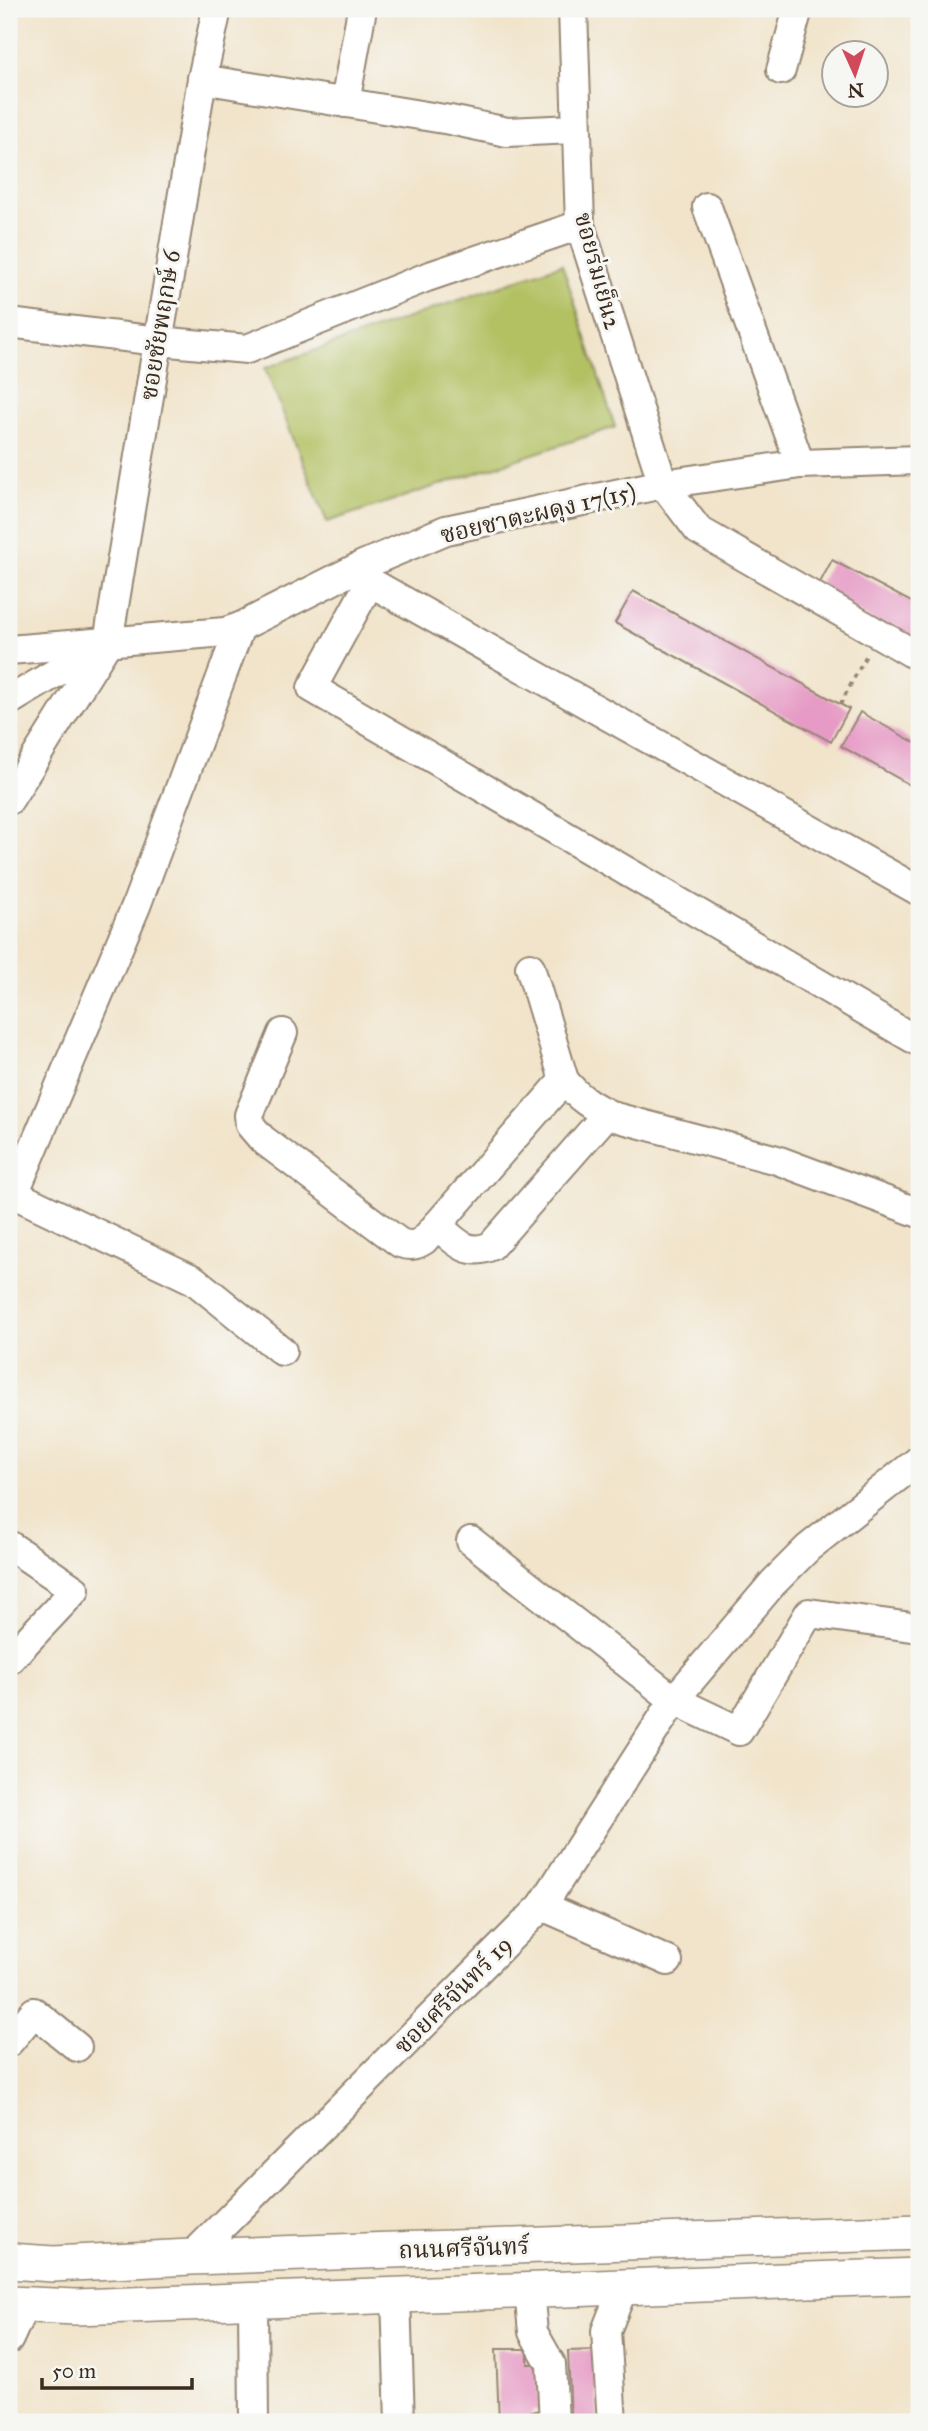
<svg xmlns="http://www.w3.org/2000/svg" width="928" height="2431" viewBox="0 0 928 2431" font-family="'IM FELL Great Primer','Noto Serif Thai',serif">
<rect width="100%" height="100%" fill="#f6f6f2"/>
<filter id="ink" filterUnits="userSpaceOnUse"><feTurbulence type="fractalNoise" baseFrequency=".0143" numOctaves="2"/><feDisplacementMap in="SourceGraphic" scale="14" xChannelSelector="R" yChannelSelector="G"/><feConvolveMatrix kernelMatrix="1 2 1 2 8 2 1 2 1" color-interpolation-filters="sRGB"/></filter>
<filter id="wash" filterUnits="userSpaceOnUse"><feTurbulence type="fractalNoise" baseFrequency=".00686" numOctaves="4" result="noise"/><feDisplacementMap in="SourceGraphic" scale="28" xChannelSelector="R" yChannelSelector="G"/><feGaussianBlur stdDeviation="1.57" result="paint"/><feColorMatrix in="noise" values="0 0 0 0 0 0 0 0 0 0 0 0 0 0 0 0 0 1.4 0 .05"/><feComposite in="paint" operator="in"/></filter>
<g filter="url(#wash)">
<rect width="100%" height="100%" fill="#f1e4cb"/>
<path fill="#b3c163" stroke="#777640" stroke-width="2" d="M562 264 615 427 327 522 265 368Z"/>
<g id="blocks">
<g fill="#e69ac5">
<path d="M832 560 919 606V646L816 590Z"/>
<path d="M633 591 849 709 831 742 615 623Z"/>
<path d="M860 712 919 745V790L841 746Z"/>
<path d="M496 2349H528V2364H536L540 2411H532L533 2422H499Z"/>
<path d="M595 2350 598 2422H571L568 2351Z"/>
</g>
</g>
</g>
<g filter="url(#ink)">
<use href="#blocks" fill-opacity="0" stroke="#968774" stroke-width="2"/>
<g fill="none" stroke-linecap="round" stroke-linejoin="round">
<g stroke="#968774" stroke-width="32">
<g id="minor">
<path d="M573 9 580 225 663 484 698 530 919 657"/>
<path d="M781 70 798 9"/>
<path d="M202 79 450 120 507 132 575 129"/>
<path d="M345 103 362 9"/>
<path d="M707 207 800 464"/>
<path d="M9 323 158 341 247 349 427 277 580 225"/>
<path d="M363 566 370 582 919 891"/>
<path d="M370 582 312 688 919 1042"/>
<path d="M240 627 136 906 14 1194 194 1280 282 1351"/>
<path d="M9 650 225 632 240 627 363 565 446 530 663 484 800 464 919 460"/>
<path d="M9 701 102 645"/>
<path d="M9 800 108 642 202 79 217 9"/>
<path d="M530 967 564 1080C578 1098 594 1108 615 1117L777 1160 919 1213"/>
<path d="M283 1033 249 1115 250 1125 262 1139 400 1243C410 1246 415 1246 424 1240L564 1080"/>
<path d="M437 1225C454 1240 467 1257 491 1246L607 1114"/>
<path d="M471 1541 674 1700 739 1731 809 1613 919 1628"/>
<path d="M9 1545 75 1590 9 1660"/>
<path d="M542 1906 668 1961"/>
<path d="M9 2042 34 2012 77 2047"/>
<path d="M191 2257 542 1906 674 1700 773 1583 808 1548 919 1460"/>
<path d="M529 2290 533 2332 551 2364 554 2422"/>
<path d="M396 2296 400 2422"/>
<path d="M253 2301 254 2422"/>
<path d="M9 2339 25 2304"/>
<path d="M612 2422 606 2331 623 2288"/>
</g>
</g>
<g stroke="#968774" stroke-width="38">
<g id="major">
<path d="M9 2261 53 2264 191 2257 919 2232"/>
<path d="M9 2304 76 2307 919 2276"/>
</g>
</g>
<path stroke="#968774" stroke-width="3.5" stroke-dasharray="5 5" stroke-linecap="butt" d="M840 705 868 652"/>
<use href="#minor" stroke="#fff" stroke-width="28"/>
<use href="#major" stroke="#fff" stroke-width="35"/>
</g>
</g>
<g text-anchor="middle" stroke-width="6" stroke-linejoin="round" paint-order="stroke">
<g font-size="24" fill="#3b2a1e" stroke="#f6f6f2">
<text transform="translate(598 271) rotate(75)" y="8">ขอยร่มเย็น2</text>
<text transform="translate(160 325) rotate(-81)" y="8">ซอยชัยพฤกษ์ 6</text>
<text transform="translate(538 513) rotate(-13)" y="8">ซอยชาตะผดุง 17(15)</text>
<text transform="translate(453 1995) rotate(-45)" y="8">ซอยศรีจันทร์ 19</text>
<text transform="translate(464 2248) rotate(-2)" y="8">ถนนศรีจันทร์</text>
</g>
</g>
<rect width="928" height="2431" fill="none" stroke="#f6f6f2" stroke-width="35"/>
<g transform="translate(855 74) rotate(177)"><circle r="33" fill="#f6f6f2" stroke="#aba49d" stroke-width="2"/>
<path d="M0-5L12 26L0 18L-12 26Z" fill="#d1495b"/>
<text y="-10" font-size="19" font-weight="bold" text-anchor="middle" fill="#3b2a1e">N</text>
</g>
<path d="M42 2378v10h150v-10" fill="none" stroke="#3b2a1e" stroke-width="3.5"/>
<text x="52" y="2378" font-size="21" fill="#3b2a1e" stroke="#f6f6f2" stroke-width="5" paint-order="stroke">50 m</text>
</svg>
